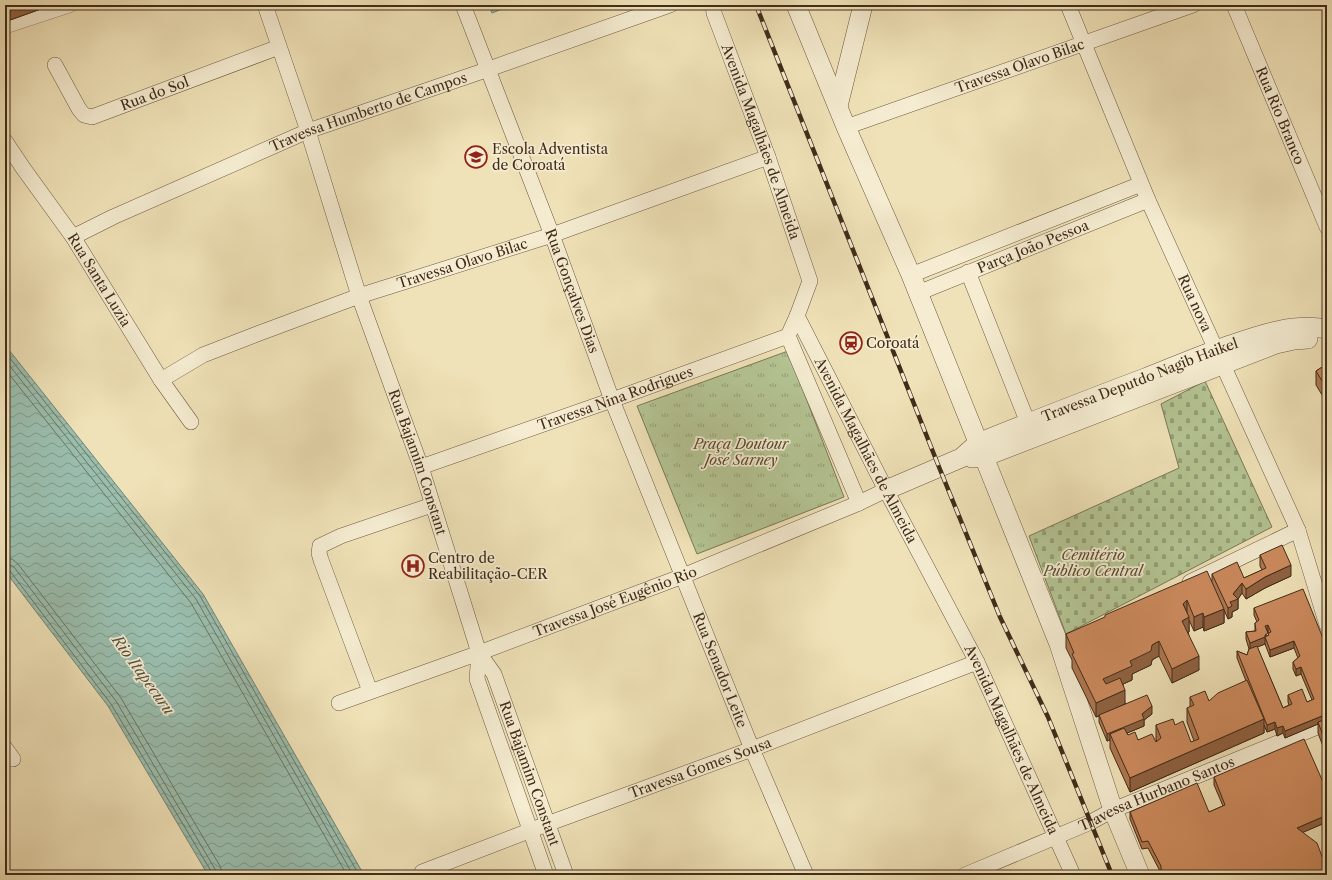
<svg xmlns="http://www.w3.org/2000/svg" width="1332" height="880" viewBox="0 0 1332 880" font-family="'Libre Caslon Text',serif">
<defs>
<pattern id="grass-tufts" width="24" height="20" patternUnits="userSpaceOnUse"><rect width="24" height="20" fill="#b4c493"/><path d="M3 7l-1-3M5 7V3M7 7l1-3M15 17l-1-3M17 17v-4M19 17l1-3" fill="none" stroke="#949f77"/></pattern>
<pattern id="cemetery-stones" width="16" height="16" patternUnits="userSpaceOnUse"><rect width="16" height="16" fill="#b4c493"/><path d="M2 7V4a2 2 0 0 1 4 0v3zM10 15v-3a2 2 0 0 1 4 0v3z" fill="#949f77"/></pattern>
<pattern id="water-waves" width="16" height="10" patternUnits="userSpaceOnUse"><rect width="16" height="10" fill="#9abeae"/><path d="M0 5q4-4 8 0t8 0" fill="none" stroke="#7f9b8d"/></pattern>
</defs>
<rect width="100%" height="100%" fill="#f0e2b8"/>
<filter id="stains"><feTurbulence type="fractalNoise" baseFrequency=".005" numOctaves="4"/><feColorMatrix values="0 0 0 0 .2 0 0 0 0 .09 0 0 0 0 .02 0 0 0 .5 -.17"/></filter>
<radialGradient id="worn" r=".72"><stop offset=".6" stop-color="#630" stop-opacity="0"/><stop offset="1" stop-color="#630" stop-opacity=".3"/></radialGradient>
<path fill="url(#grass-tufts)" stroke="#7a7856" d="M788 351 844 497 697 554 637 406Z"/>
<path fill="url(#cemetery-stones)" stroke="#7a7856" d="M1205 381 1272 527 1066 634 1029 536 1179 468 1161 404Z"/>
<g fill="url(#water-waves)" stroke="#768473">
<path d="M489 5H501L502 9 492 13Z"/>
<path d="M5 345 203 594 364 875H208L108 706 5 571Z"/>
</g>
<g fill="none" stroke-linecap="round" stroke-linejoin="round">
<g stroke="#6e7564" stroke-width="1">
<path d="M5 352 200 596 359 875"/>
<path d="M5 360 196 599 353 875"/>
<path d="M5 369 191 603 347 875"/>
<path d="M5 558 12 559 18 564 121 698 220 866 223 875"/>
<path d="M5 564 10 565 14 567 116 701 215 869 217 875"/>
<path d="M5 569 10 571 111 704 211 871 212 875"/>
</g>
<g stroke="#6d5a42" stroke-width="16">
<g id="minor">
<path id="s1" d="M265 5 308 131 359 296 421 467 479 653 494 674 566 875"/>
<path id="s2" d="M463 5 552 235 612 400 752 749 806 875"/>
<path id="s3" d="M713 5 714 13 768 157 810 281 797 316 886 490 977 662 1073 875"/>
<path id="s4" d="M1068 5 1148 200 1298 530 1327 625"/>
<path id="s5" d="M1234 5 1327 227"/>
<path d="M5 26 69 5"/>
<path id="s6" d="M55 65 79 109 84 115 92 117 279 47"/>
<path id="s7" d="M846 127 1193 5"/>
<path id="s8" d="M5 141 23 168 73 237 161 380 191 422"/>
<path id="s9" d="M73 237 113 217 308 131 489 69 670 5"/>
<path d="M968 272 1028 423"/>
<path d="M911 275 1141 184"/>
<path id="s10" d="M918 293 1148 200"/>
<path d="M788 336 859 503"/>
<path id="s11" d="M161 380 203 355 257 334 359 296 552 235 768 157"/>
<path id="s12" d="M421 467 612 400 788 336 797 316"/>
<path d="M1190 582 1298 530"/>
<path d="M479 653 477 679 546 875"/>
<path d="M370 691 321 560 319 553 320 546 341 536 432 505"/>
<path id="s13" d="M339 703 479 653 683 576 859 503 886 490"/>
<path d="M5 748 13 759"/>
<path id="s14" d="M422 872 547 824 752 749 977 662"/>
<path id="s15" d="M965 875 1091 822 1113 810 1327 723"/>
</g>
</g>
<g stroke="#6d5a42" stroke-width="20">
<g id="tertiary">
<path d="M796 5 846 127 911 275 1059 644 1113 810 1140 875"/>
<path d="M838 106 863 5"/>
<path d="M972 458 984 457 1276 344 1294 340 1308 339"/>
<path id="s16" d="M886 490 961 458 978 443C1033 421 1089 399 1145 378 1173 367 1201 355 1230 345 1262 334 1293 323 1327 329"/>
</g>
</g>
<use href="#minor" stroke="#f5ecd1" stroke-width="15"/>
<use href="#tertiary" stroke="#f5ecd1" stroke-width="19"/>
<g stroke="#412c1a" stroke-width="4.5">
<path id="rail" d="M756 5 939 467 1000 617 1048 717 1112 875"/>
</g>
<use href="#rail" stroke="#f5ecd1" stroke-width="3" stroke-dasharray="9" stroke-linecap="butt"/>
</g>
<g fill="#af7750" stroke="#412c1a" fill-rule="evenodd">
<path d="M5 5H52L10 20Z"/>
<path d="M1327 364V403L1316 385V371Z"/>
<path d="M1260 555 1291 576 1265 588 1246 599 1242 593 1238 599V609L1232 612V617L1228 619 1224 610V623L1204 631 1203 627 1194 631 1189 620V632H1188L1199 670 1172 683 1159 656 1152 660 1151 665 1132 674V680L1123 684 1125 704 1152 714 1144 720V726L1127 733 1128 735 1138 740 1156 742 1157 741 1156 740V725H1175L1191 742 1194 741 1187 722V708L1190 707V697L1209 701 1246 681 1237 658V651L1247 655 1249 649 1246 639V632L1255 631V623L1257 622 1254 615V608L1327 648V757L1318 733V724L1285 738 1283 733 1277 736 1275 729 1267 732 1264 725V733L1130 792 1110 748V740L1107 741 1099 722V716L1096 717 1072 668V660L1066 648V634L1212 581V574L1244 578 1262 570 1260 566ZM1268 633 1269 635 1266 636V634ZM1265 644 1270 657 1294 648 1298 658 1293 662V669L1296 676 1301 674 1312 700 1307 702 1288 695V702L1289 705 1283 708 1257 647Z"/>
<path d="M1214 777 1327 822 1303 832 1161 873 1148 848 1142 849 1130 819V812H1209L1223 806 1214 785Z"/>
</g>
<g fill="#8f6141" stroke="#412c1a">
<path d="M13 5H52L10 20V6Z"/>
<path d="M1291 565V576L1265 588 1246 599V589L1265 577Z"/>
<path d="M1242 583V593L1238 599V609L1232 612V617L1228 619V608L1233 594Z"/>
<path d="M1187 600V614L1183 604Z"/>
<path d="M1224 609V623L1204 631V617Z"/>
<path d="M1203 613V627L1194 631V617Z"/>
<path d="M1189 617V632L1182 635V621Z"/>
<path d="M1268 625V632L1265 626Z"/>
<path d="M1265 637V644L1250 650V643Z"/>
<path d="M1159 641V656L1152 660 1151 665 1132 674V680L1103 693V679L1152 645Z"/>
<path d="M1294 641V648L1270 657V650Z"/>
<path d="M1199 656V670L1172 683V669Z"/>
<path d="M1301 667V674L1296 676V669Z"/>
<path d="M1125 690V704L1096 717V703Z"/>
<path d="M1152 706V714L1144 720V726L1113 739 1110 734V740L1107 741V734L1142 714Z"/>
<path d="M1327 714V721L1318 722V724L1285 738V731Z"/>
<path d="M1264 719V733L1130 792V778Z"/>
<path d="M1275 722V729L1267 732V725Z"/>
<path d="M1283 726V733L1277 736V728Z"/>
<path d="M1327 815V822L1297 835V828Z"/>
</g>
<g fill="#cc8a5d" stroke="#412c1a" fill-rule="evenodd">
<path d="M1327 364V389L1316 371Z"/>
<path d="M1282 545 1291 565 1265 577 1246 589 1242 583 1233 594 1238 599 1230 602 1232 606 1228 608 1212 574 1237 562 1244 578 1266 568 1260 555Z"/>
<path d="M1207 571 1224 609 1204 617 1203 613 1194 617 1187 600 1183 604 1189 617 1182 621 1199 656 1172 669 1159 641 1152 645 1151 651 1130 661 1132 666 1103 679 1106 684 1120 678 1125 690 1096 703 1072 654 1074 653 1066 634 1105 617V615Z"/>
<path d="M1303 589 1327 648V714L1285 731 1283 726 1277 728 1275 722 1267 725 1237 651 1247 655 1249 649 1257 646 1283 708 1292 704 1288 695 1302 689 1307 702 1314 699 1301 667 1296 669 1293 662 1300 656 1294 641 1270 650 1265 637 1250 643 1246 632 1256 631 1255 623 1259 620 1254 608ZM1268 625 1271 632 1268 633 1265 626ZM1268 633 1269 635 1265 637V635Z"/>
<path d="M1247 680 1264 719 1130 778 1110 734 1124 728 1128 735 1135 732 1138 740 1152 734 1156 742 1161 738 1156 725 1173 719 1175 725 1183 721 1191 742 1199 739 1187 708 1194 705 1190 697 1205 691 1209 701 1218 693Z"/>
<path d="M1147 695 1152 706 1142 714 1144 719 1107 734 1099 715Z"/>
<path d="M1327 719V746L1318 722Z"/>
<path d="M1304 739 1327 791V815L1297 828 1317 843 1327 870V875H1161V866L1148 841 1142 842 1130 812 1197 783 1209 812 1225 805 1214 777Z"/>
</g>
<defs>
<g id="school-ring" transform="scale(1.15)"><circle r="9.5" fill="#f5ecd1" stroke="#8f2418" stroke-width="1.5"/><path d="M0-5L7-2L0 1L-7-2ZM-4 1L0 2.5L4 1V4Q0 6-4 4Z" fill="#8f2418"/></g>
<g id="station-ring" transform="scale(1.15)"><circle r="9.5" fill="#f5ecd1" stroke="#8f2418" stroke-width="1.5"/><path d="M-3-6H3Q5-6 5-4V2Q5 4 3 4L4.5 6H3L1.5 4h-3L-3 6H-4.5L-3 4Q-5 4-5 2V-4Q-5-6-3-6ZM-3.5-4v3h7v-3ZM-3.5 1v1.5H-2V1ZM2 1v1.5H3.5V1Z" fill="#8f2418"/></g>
<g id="hospital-ring" transform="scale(1.15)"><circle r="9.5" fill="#f5ecd1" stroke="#8f2418" stroke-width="1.5"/><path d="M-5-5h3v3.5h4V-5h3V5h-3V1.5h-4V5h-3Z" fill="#8f2418"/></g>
</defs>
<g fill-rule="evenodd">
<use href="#school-ring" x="476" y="157"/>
<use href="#station-ring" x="851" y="343"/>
<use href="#hospital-ring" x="413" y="566"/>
</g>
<g text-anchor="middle" stroke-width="3.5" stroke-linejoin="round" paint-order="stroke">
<g font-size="14" fill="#412c1a" stroke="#f5ecd1">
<text dy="5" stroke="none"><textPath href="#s7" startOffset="184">Travessa Olavo Bilac</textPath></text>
<text dy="5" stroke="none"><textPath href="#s6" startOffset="133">Rua do Sol</textPath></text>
<text dy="5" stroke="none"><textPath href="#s9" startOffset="321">Travessa Humberto de Campos</textPath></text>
<text dy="5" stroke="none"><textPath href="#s5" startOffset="120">Rua Rio Branco</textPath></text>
<text dy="5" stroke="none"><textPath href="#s3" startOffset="145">Avenida Magalhães de Almeida</textPath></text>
<text dy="5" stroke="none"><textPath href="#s10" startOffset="124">Parça João Pessoa</textPath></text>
<text dy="5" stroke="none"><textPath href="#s11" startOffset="324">Travessa Olavo Bilac</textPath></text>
<text dy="5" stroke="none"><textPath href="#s8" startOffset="168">Rua Santa Luzia</textPath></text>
<text dy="5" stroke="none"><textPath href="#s2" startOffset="306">Rua Gonçalves Dias</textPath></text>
<text dy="5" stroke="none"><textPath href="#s4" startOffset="324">Rua nova</textPath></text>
<text dy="5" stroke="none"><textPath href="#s16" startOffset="278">Travessa Deputdo Nagib Haikel</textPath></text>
<text dy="5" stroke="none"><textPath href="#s12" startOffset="206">Travessa Nina Rodrigues</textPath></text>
<text dy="5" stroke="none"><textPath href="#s3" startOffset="481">Avenida Magalhães de Almeida</textPath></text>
<text dy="5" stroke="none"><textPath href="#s1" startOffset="482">Rua Bajamim Constant</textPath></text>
<text dy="5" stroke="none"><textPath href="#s13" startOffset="294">Travessa José Eugênio Rio</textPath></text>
<text dy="5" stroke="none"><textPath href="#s2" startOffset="713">Rua Senador Leite</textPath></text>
<text dy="5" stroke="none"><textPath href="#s3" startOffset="805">Avenida Magalhães de Almeida</textPath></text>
<text dy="5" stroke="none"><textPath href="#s14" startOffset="297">Travessa Gomes Sousa</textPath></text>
<text dy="5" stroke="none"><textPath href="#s1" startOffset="814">Rua Bajamim Constant</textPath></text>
<text dy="5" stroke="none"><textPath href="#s15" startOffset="208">Travessa Hurbano Santos</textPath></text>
</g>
<g font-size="14" fill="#412c1a" stroke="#f5ecd1" text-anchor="start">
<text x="492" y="154">Escola Adventista<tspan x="492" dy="16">de Coroatá</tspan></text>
<text x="866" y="348">Coroatá</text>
<text x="428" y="563">Centro de<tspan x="428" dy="16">Reabilitação-CER</tspan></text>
</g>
<g font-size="14" font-style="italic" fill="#584a32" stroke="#f5ecd1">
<text x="741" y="449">Praça Doutour<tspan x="741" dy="16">José Sarney</tspan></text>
<text x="1093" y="560">Cemitério<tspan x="1093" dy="16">Público Central</tspan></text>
</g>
<g font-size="15" font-style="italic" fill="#57503f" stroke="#f5ecd1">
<text transform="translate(143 675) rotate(54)" y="5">Rio Itapecuru</text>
</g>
</g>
<rect width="1332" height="880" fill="none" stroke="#f0e2b8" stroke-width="20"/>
<rect x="6" y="6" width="1320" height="868" fill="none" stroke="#412c1a" stroke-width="2"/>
<rect x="10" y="10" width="1312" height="860" fill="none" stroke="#412c1a"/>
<rect width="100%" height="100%" filter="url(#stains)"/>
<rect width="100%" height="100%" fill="url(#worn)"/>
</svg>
